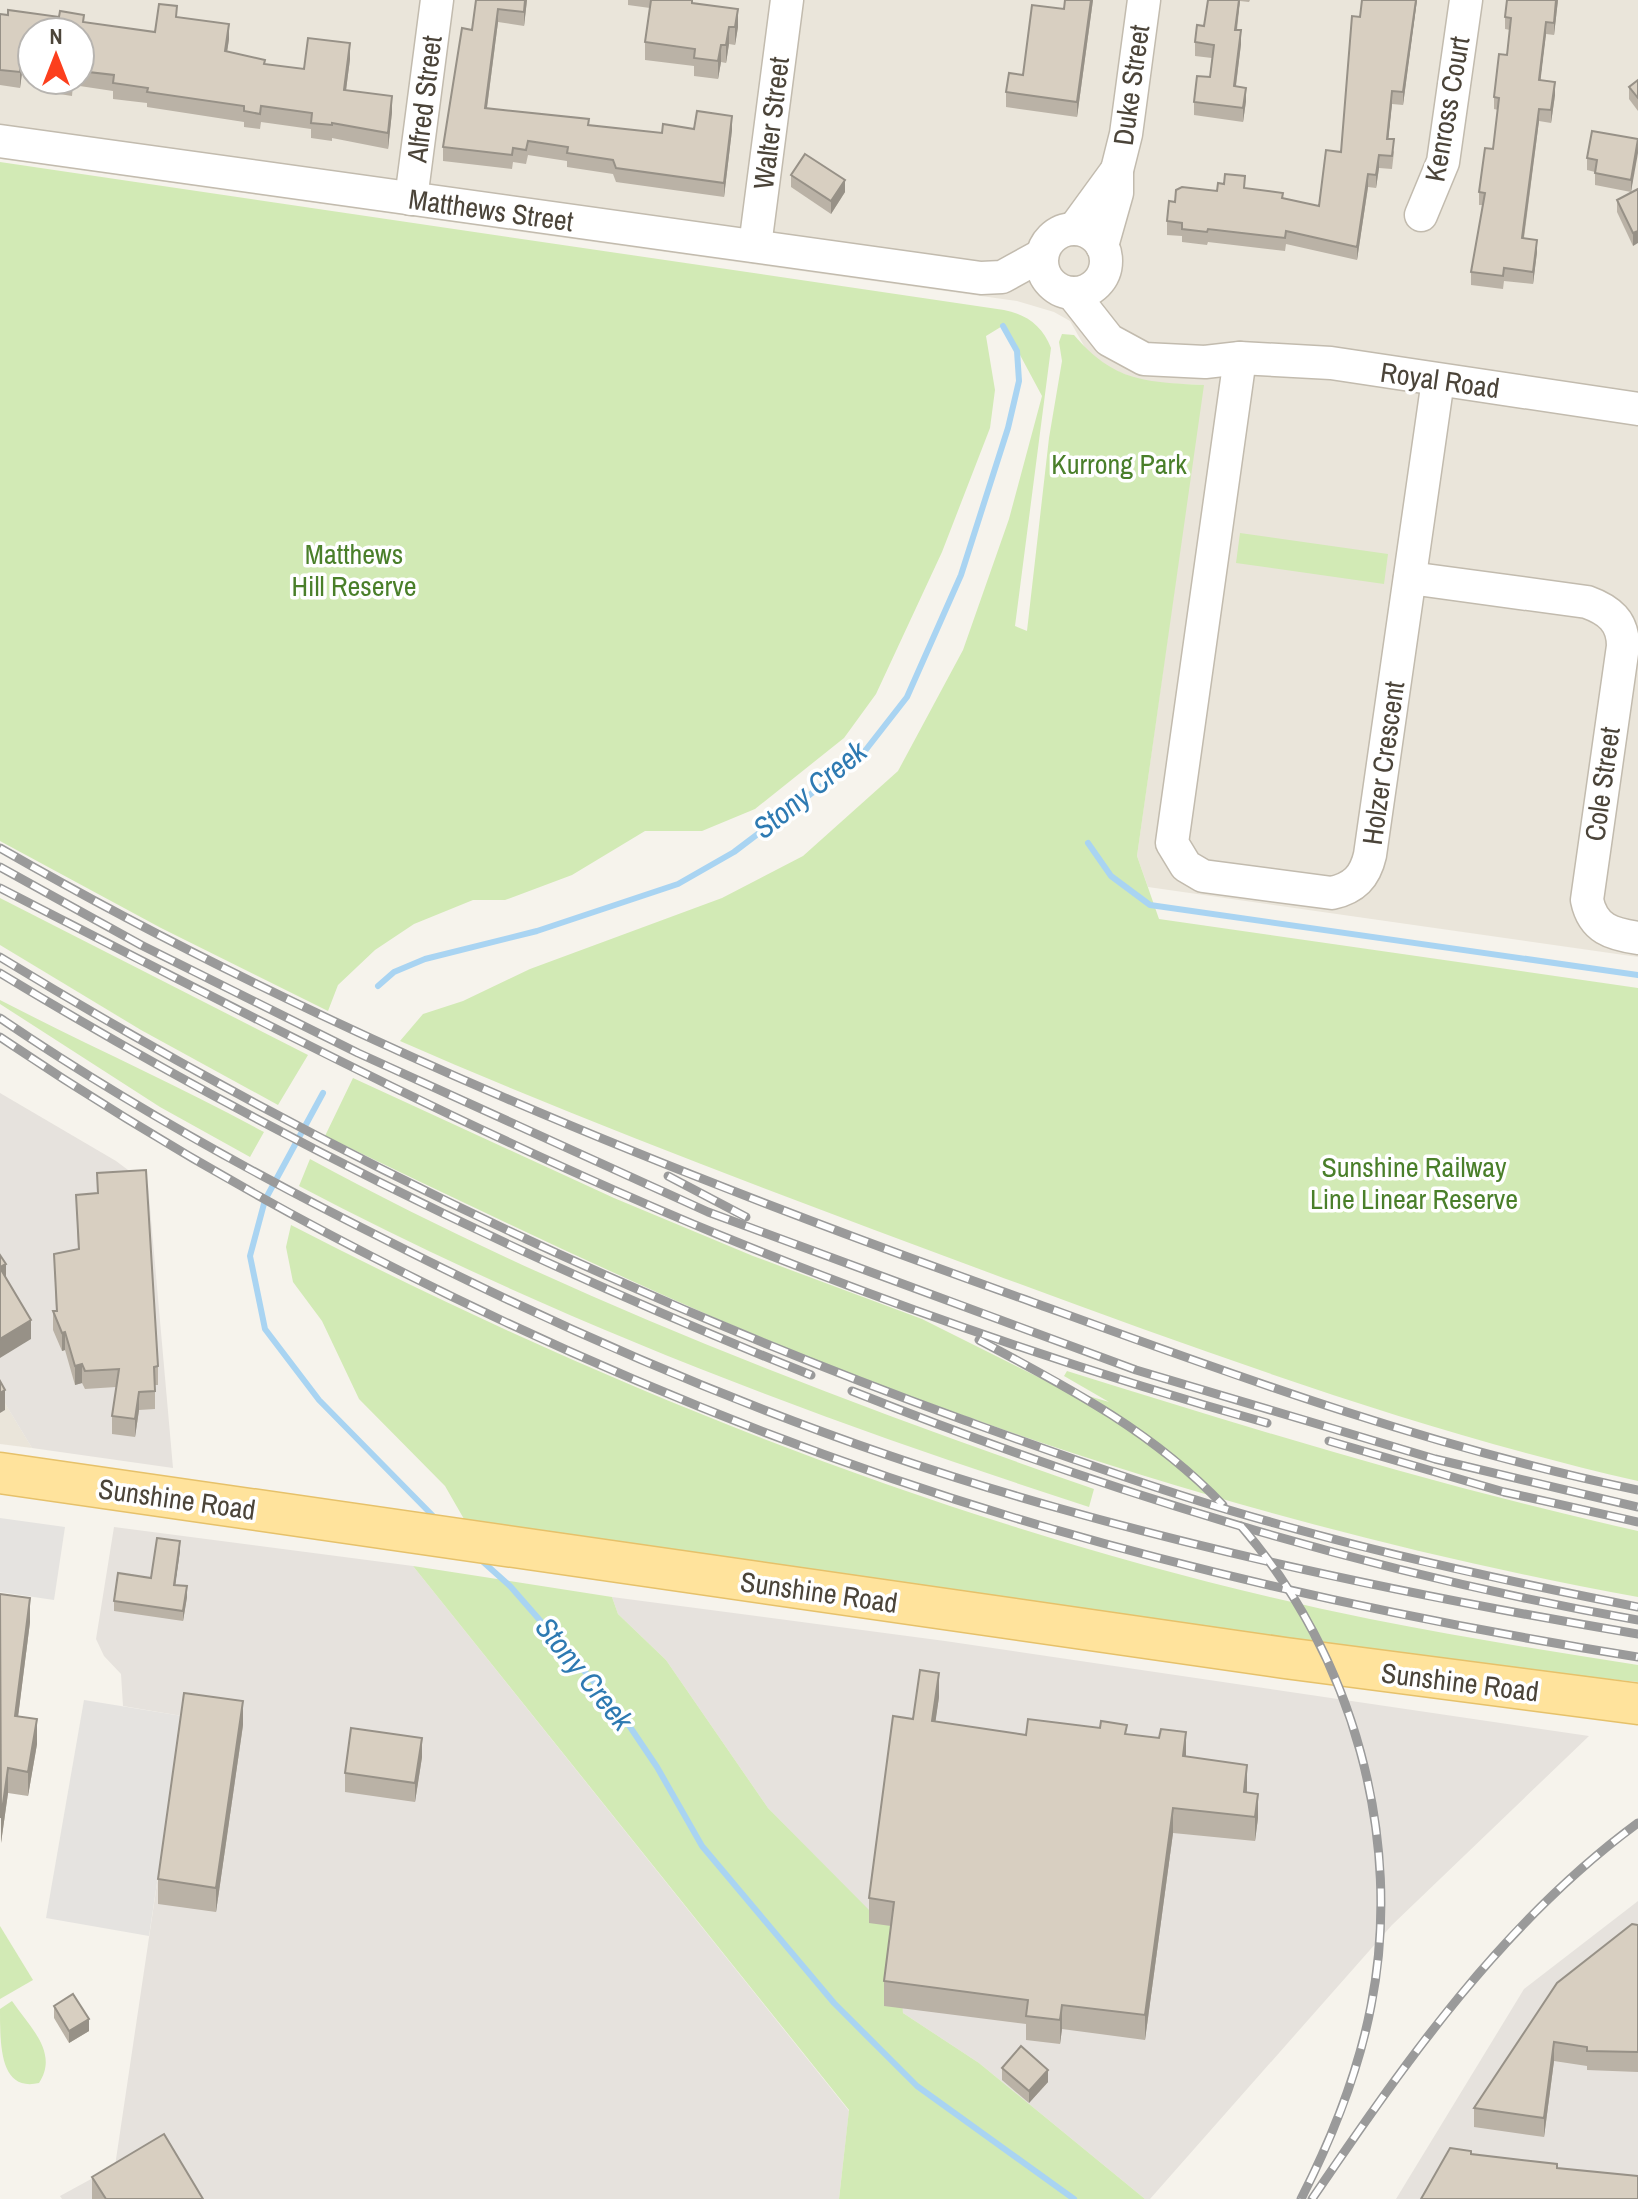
<svg xmlns="http://www.w3.org/2000/svg" width="1638" height="2199" viewBox="0 0 1638 2199" font-family="'Archivo Narrow',sans-serif">
<rect width="100%" height="100%" fill="#f6f3ec"/>
<g fill="#eae5da" fill-rule="evenodd">
<path d="M0 0H1638V957L1148 887 1137 856 1203 385 1143 382 1110 368 1087 351 1070 321 1054 312 1017 301 0 159ZM32 32H80V80H32Z"/>
<path d="M0 1395 32 1448 0 1444Z"/>
</g>
<g fill="#e6e2dd">
<path d="M0 1093 116 1161 148 1185 173 1468 32 1448 0 1395Z"/>
<path d="M114 1527 413 1566 849 2111 839 2199H62L60 2196 115 2166 182 1716 123 1706 121 1674 104 1656 96 1639Z"/>
<path d="M612 1597 945 1641 1589 1736 1392 1925 1150 2199H1145L979 2063 903 2013 870 1912 768 1808 666 1660 618 1614Z"/>
<path d="M1638 1901V2199H1396L1524 1989Z"/>
</g>
<g fill="#d2eab5">
<path d="M0 162 1004 310C1026 314 1043 326 1051 348L1015 626 1027 631 1049 438 1062 361 1059 342 1062 334 1074 335C1114 382 1146 382 1204 385L1137 856 1159 919 1638 988V1481C1421 1432 1199 1350 990 1273 792 1199 594 1126 400 1041L423 1014 463 1001 530 969 722 898 803 856 898 771 963 650 1009 519 1042 396 1004 325 986 336 995 390 990 428 942 552 876 694 844 738 755 809 702 831H645L572 875 505 900H473L414 924 375 950 338 985 328 1011 161 928 0 841Z"/>
<path d="M1240 533 1388 554 1384 584 1236 563Z"/>
<path d="M0 898 308 1055 278 1105 141 1030 0 945Z"/>
<path d="M0 1000C87 1045 177 1085 264 1132L250 1157 160 1107 0 1004Z"/>
<path d="M353 1078 614 1198 753 1256 922 1319 1058 1387 1109 1402 1064 1376 1067 1371C1256 1430 1445 1488 1638 1531V1597C1325 1540 1005 1443 713 1317 582 1260 454 1198 325 1136Z"/>
<path d="M310 1159C559 1294 826 1396 1094 1489L1089 1507C815 1418 554 1320 299 1186Z"/>
<path d="M291 1225C632 1401 994 1542 1370 1619 1459 1637 1549 1651 1638 1665V1682L1463 1664 464 1519 445 1486 359 1399 322 1321 293 1282 286 1247Z"/>
<path d="M413 1566 612 1597 618 1614 666 1660 768 1808 871 1912 894 1926 903 2013 979 2063 1145 2199H839L849 2110Z"/>
<path d="M0 1926 33 1980 0 1999Z"/>
<path d="M12 2001C30 2027 59 2053 39 2083 0 2092 0 2046 0 2009Z"/>
</g>
<g fill="#e5e3e0">
<path d="M0 1518 65 1527 54 1600 0 1592Z"/>
<path d="M84 1700 182 1716 149 1936 46 1918Z"/>
</g>
<g fill="none" stroke-linecap="round" stroke-linejoin="round">
<g stroke="#a9d4f2" stroke-width="6">
<path d="M1088 843 1111 876 1150 905 1638 975"/>
<path d="M378 986 394 972 425 959 537 931 678 884 734 852 861 756 907 697 961 575 1008 428 1019 381 1017 351 1003 326"/>
<path d="M323 1093 265 1200 250 1256 265 1329 319 1400 437 1520"/>
<path d="M481 1560 510 1586 620 1712 657 1767 702 1846 834 2003 917 2086 1074 2199"/>
</g>
<g stroke="#c2bbae" stroke-width="35">
<g id="minor">
<path d="M0 141 981 278 1002 277 1042 255"/>
<path d="M411 199 437 0"/>
<path d="M1421 215 1443 162 1466 0"/>
<path d="M1074 229 1117 170"/>
<circle cx="1074" cy="261" r="32"/>
<path d="M755 246 787 0"/>
<path d="M1102 246 1117 193V170L1126 134 1144 0"/>
<path d="M1072 293 1109 340 1144 359 1205 362 1240 358 1331 363 1638 409"/>
<path d="M1240 358 1172 843 1186 866 1203 876 1332 893C1354 888 1365 877 1370 855L1438 380"/>
<path d="M1410 578 1587 602C1609 610 1623 621 1623 646L1587 900C1593 929 1612 934 1638 938"/>
</g>
</g>
<g stroke="#e6c16a" stroke-width="43">
<path id="major" d="M0 1473 1285 1658 1638 1704"/>
</g>
<use href="#minor" stroke="#fff" stroke-width="32"/>
<use href="#major" stroke="#ffe39c" stroke-width="40"/>
<g stroke="#9a9a9a" stroke-width="9">
<g id="rail">
<path d="M0 848C323 1034 671 1173 1021 1298 1223 1371 1426 1447 1638 1490"/>
<path d="M0 867 141 945 358 1053 708 1212 1136 1370 1435 1459 1638 1507"/>
<path d="M0 888C236 1009 472 1133 717 1234 896 1307 1081 1371 1267 1423"/>
<path d="M0 957C305 1143 626 1297 961 1419 1064 1456 1168 1494 1274 1523 1394 1557 1516 1583 1638 1607"/>
<path d="M0 973C259 1130 530 1263 811 1375"/>
<path d="M0 1018C125 1103 257 1176 392 1243 605 1351 828 1444 1058 1508 1249 1562 1442 1601 1638 1634"/>
<path d="M0 1037C312 1248 687 1423 1049 1528 1243 1584 1439 1625 1638 1657"/>
<path d="M668 1176 746 1217"/>
<path d="M979 1340C1069 1388 1152 1431 1223 1505"/>
<path d="M852 1391C1106 1492 1369 1573 1638 1620"/>
<path d="M1329 1441 1504 1492 1638 1522"/>
<path d="M1241 1526C1353 1655 1404 1839 1371 2006 1358 2074 1332 2138 1301 2199"/>
<path d="M1312 2199C1406 2061 1502 1923 1638 1823"/>
</g>
</g>
<use href="#rail" stroke="#fff" stroke-width="6" stroke-dasharray="18" stroke-linecap="butt"/>
</g>
<g fill="#bab2a6">
<path d="M476 0H527L524 26 498 22 487 108 589 125 662 133 694 129 732 130 724 197 616 182 613 174 567 167V161L528 155 526 164 513 162 512 169 443 161V147L472 30Z"/>
<path d="M628 0H693V3L738 27 735 45 729 44 726 63 721 62 718 79 694 76V66L645 60V42L650 8 628 5Z"/>
<path d="M1065 0H1093L1077 117 1006 107V92L1023 75 1064 9Z"/>
<path d="M1208 0H1250L1249 2 1240 1 1237 30 1241 44 1236 86 1246 101 1243 122 1194 115V102L1210 77 1212 58 1195 56V42L1204 26Z"/>
<path d="M1362 0H1417L1403 105 1392 104 1388 139 1394 152 1392 169 1379 168 1376 188 1368 187 1357 260 1286 244 1285 251 1208 242 1207 245 1182 242V236L1167 235V221L1175 202 1217 191 1245 189 1319 206 1341 152Z"/>
<path d="M1558 0 1554 35 1546 34 1540 80 1555 95 1551 123 1539 121 1524 238 1537 252 1533 284 1504 281 1503 289 1471 285V272L1483 205H1479V192L1493 149 1498 110 1494 109V97L1507 55 1510 30 1505 29V17Z"/>
<path d="M0 14 84 22 155 32 177 17 229 39 227 51 265 64 304 69 350 59 346 90 392 112 388 149 332 138V141L311 138V129L261 122 260 129 244 127V122L147 107V103L113 99V91L73 85 72 96 53 93V81L49 80H80V32H32V76L22 73 20 88 0 85Z"/>
<path d="M1638 80V111L1629 99V87Z"/>
<path d="M1638 139 1631 192 1595 185V172L1587 170V158Z"/>
<path d="M791 175 845 192 831 214 791 187Z"/>
<path d="M1638 189 1633 246 1617 212V200Z"/>
<path d="M97 1173 158 1366V1385H155V1409L139 1410 135 1437 112 1434V1416L116 1387 85 1389 82 1383 75 1385 65 1350 62 1351 53 1330V1311H56L54 1254 78 1249 76 1195 97 1193Z"/>
<path d="M180 1551 175 1585 187 1597 183 1621 114 1611V1601L151 1578Z"/>
<path d="M0 1594 30 1622 18 1716 37 1744 28 1796 8 1793 1 1843Z"/>
<path d="M939 1697 935 1722 1026 1735 1127 1734 1186 1757 1247 1789V1793L1258 1818 1255 1841 1173 1833 1145 2040 1062 2029 1060 2044 1026 2040V2024L884 2006V1981L891 1926 869 1923V1898L913 1719Z"/>
<path d="M243 1725 216 1912 158 1904V1879Z"/>
<path d="M422 1757 415 1802 345 1792V1773Z"/>
<path d="M1638 1925V2072L1587 2070V2066L1554 2061 1544 2137 1474 2127V2108Z"/>
<path d="M54 2006 89 2031 69 2043 54 2018Z"/>
<path d="M1002 2068 1048 2082 1029 2103 1002 2080Z"/>
<path d="M92 2177 203 2199H92Z"/>
</g>
<g fill="#979187">
<path d="M525 0H527L524 26V12Z"/>
<path d="M1091 0H1093L1077 117V102Z"/>
<path d="M1239 0H1240L1235 43V30Z"/>
<path d="M1416 0H1417L1403 105V92Z"/>
<path d="M1556 0H1558L1554 35V23Z"/>
<path d="M498 9V22L485 122V108Z"/>
<path d="M738 9V27L735 45V27Z"/>
<path d="M1546 22V34L1539 93V80Z"/>
<path d="M229 24V39L225 66V51Z"/>
<path d="M729 27V44L726 63V45Z"/>
<path d="M1241 30V44L1234 100V86Z"/>
<path d="M350 43V59L344 106V90Z"/>
<path d="M721 45V62L718 79V61Z"/>
<path d="M22 57V73L20 88V72Z"/>
<path d="M1555 82V95L1551 123V110Z"/>
<path d="M1246 88V101L1243 122V108Z"/>
<path d="M1392 91V104L1387 152V139Z"/>
<path d="M392 96V112L388 149V133Z"/>
<path d="M1539 109V121L1522 250V238Z"/>
<path d="M732 116V130L724 197V183Z"/>
<path d="M1638 141V153L1631 192V180Z"/>
<path d="M1379 155V168L1376 188V175Z"/>
<path d="M1368 174V187L1357 260V247Z"/>
<path d="M845 180V192L831 214V201Z"/>
<path d="M1638 231V243L1633 246V233Z"/>
<path d="M1537 240V252L1533 284V272Z"/>
<path d="M6 1264V1284L0 1267Z"/>
<path d="M31 1320V1339L0 1358V1339Z"/>
<path d="M65 1332V1350L62 1351V1333Z"/>
<path d="M82 1364V1383L75 1385V1366Z"/>
<path d="M5 1390V1410L0 1413V1393Z"/>
<path d="M139 1392V1410L135 1437V1419Z"/>
<path d="M180 1541V1551L174 1595V1585Z"/>
<path d="M187 1586V1597L183 1621V1611Z"/>
<path d="M30 1598V1622L15 1741V1716Z"/>
<path d="M939 1673V1697L932 1746V1721Z"/>
<path d="M243 1701V1725L216 1912V1888Z"/>
<path d="M37 1719V1744L28 1796V1772Z"/>
<path d="M1186 1732V1756H1183Z"/>
<path d="M422 1738V1757L415 1802V1783Z"/>
<path d="M1247 1765V1789L1244 1816V1792Z"/>
<path d="M8 1768V1793L1 1843V1818Z"/>
<path d="M1258 1794V1818L1255 1841V1817Z"/>
<path d="M1173 1808V1833L1145 2040V2015Z"/>
<path d="M1062 2005V2029L1060 2044V2020Z"/>
<path d="M89 2019V2031L69 2043V2031Z"/>
<path d="M1554 2042V2061L1544 2137V2118Z"/>
<path d="M1048 2070V2082L1029 2103V2091Z"/>
</g>
<g fill="#d8cfc1" stroke="#979187" stroke-width="2">
<path d="M476 0H525L524 12 498 9 485 108 589 119 588 125 662 133 663 124 694 129 697 111 732 116 724 183 616 168 613 160 567 153 568 147 528 141 526 150 513 148 512 155 443 147 462 28 472 30Z"/>
<path d="M651 0H692V3L738 9 735 27H729L726 45H721L718 61 694 58 695 49 645 42Z"/>
<path d="M1065 0H1091L1077 102 1006 92 1009 73 1023 75 1032 5 1064 9Z"/>
<path d="M1208 0H1239L1235 30H1241L1234 86 1246 88 1243 108 1194 102 1197 76 1210 77 1214 45 1195 42 1197 25 1204 26Z"/>
<path d="M1362 0H1416L1403 92 1392 91 1387 139H1394L1392 156 1379 155 1376 175 1368 174 1357 247 1286 231 1285 238 1208 229 1207 232 1182 229V223L1167 221 1169 201 1175 202 1176 190 1182 187 1217 191 1218 183 1224 184 1225 174 1245 176 1244 188 1283 193 1282 198 1319 206 1326 150 1341 152 1352 16 1360 17Z"/>
<path d="M1507 0H1556L1554 23 1546 22 1539 80 1555 82 1551 110 1539 109 1522 238 1537 240 1533 272 1504 268 1503 276 1471 272 1485 193 1479 192 1485 148 1493 149 1499 98 1494 97 1499 54 1507 55 1511 18 1505 17Z"/>
<path d="M159 4 177 6 176 17 229 24 225 51 265 60 264 64 304 69 308 38 350 43 344 90 392 96 388 133 332 123V125L311 123 312 113 261 106 260 114 244 111V106L147 92 148 88 113 83 114 75 80 71V32H32V60L22 57 20 72 0 70V14L8 15V10L59 17 60 11 84 15 83 22 155 32Z"/>
<path d="M1638 80V98L1629 87Z"/>
<path d="M1592 131 1638 139 1631 180 1595 173 1597 160 1587 158Z"/>
<path d="M805 154 845 180 831 201 791 175Z"/>
<path d="M1638 189V231L1633 233 1617 200Z"/>
<path d="M146 1170 158 1366 154 1367 155 1391 139 1392 135 1419 112 1416 119 1369 85 1371 82 1364 75 1366 65 1332 62 1333 53 1311H57L54 1254 79 1249 76 1195 98 1193 97 1173Z"/>
<path d="M0 1255 6 1264 0 1267Z"/>
<path d="M0 1268 31 1320 0 1339Z"/>
<path d="M0 1381 5 1390 0 1393Z"/>
<path d="M157 1538 180 1541 174 1585 187 1586 183 1611 114 1601 118 1573 151 1578Z"/>
<path d="M0 1594 30 1598 15 1716 37 1719 28 1772 8 1768 1 1818Z"/>
<path d="M920 1670 939 1673 932 1721 1026 1735 1028 1719 1100 1728 1101 1721 1127 1725 1125 1734 1159 1738 1161 1729 1186 1732 1183 1756 1247 1765 1244 1792 1258 1794 1255 1817 1173 1808 1145 2015 1062 2005 1060 2020 1026 2016 1028 2000 884 1981 894 1902 869 1898 893 1716 913 1719Z"/>
<path d="M184 1693 243 1701 216 1888 158 1879Z"/>
<path d="M351 1728 422 1738 415 1783 345 1773Z"/>
<path d="M1632 1924 1638 1925V2052L1587 2051V2047L1554 2042 1544 2118 1474 2108 1557 1983Z"/>
<path d="M73 1994 89 2019 69 2031 54 2006Z"/>
<path d="M1021 2046 1048 2070 1029 2091 1002 2068Z"/>
<path d="M164 2134 203 2199H106L92 2177Z"/>
<path d="M1450 2148 1471 2151V2154L1557 2164V2168L1638 2176V2199H1421Z"/>
</g>
<g text-anchor="middle" stroke-width="7" stroke-linejoin="round" paint-order="stroke">
<g font-size="28" fill="#4b4439" stroke="#fff">
<text transform="translate(1131 85) rotate(-82)" y="10">Duke Street</text>
<text transform="translate(424 99) rotate(-83)" y="10">Alfred Street</text>
<text transform="translate(1447 109) rotate(-80)" y="10">Kenross Court</text>
<text transform="translate(771 123) rotate(-83)" y="10">Walter Street</text>
<text transform="translate(491 210) rotate(8)" y="10">Matthews Street</text>
<text transform="translate(1440 380) rotate(8)" y="10">Royal Road</text>
<text transform="translate(1383 763) rotate(-82)" y="10">Holzer Crescent</text>
<text transform="translate(1602 784) rotate(-82)" y="10">Cole Street</text>
<text transform="translate(177 1499) rotate(8)" y="10">Sunshine Road</text>
<text transform="translate(819 1592) rotate(8)" y="10">Sunshine Road</text>
<text transform="translate(1460 1682) rotate(7)" y="10">Sunshine Road</text>
</g>
<g font-size="28" fill="#4a7f2a" stroke="#fff">
<text x="1119" y="474">Kurrong Park</text>
<text x="354" y="564">Matthews<tspan x="354" dy="32">Hill Reserve</tspan></text>
<text x="1414" y="1177">Sunshine Railway<tspan x="1414" dy="32">Line Linear Reserve</tspan></text>
</g>
<g font-size="30" font-style="italic" fill="#2e7ab2" stroke="#fff">
<text transform="translate(810 790) rotate(-39)" y="10">Stony Creek</text>
<text transform="translate(584 1674) rotate(51)" y="10">Stony Creek</text>
</g>
</g>
<g transform="translate(56 56)"><circle r="38" fill="#ffffff" stroke="#b7b4b0" stroke-width="2"/>
<path d="M0-6L14 30L0 20L-14 30Z" fill="#fc3f1d"/>
<text y="-12" font-size="22" font-weight="bold" text-anchor="middle" fill="#4b4439">N</text>
</g>
</svg>
